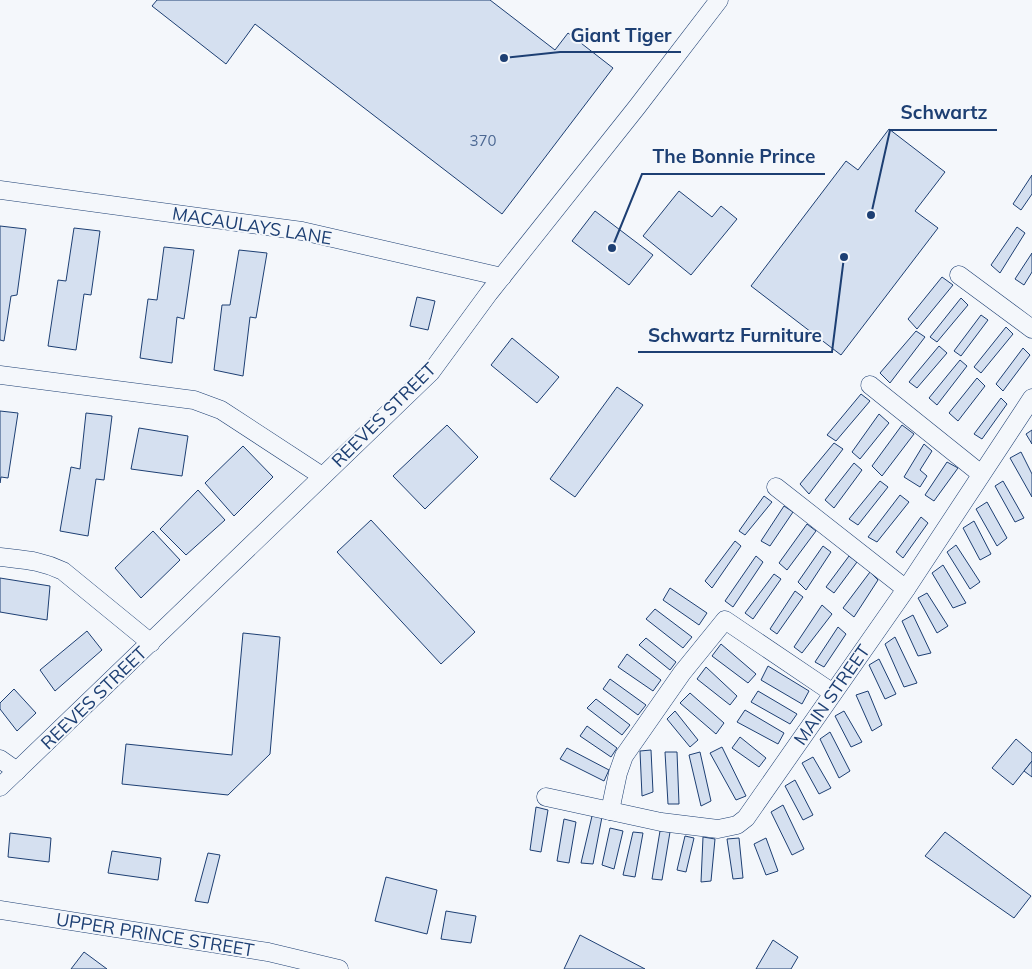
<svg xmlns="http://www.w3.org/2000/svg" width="1032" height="969" viewBox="0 0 1032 969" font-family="Mulish,sans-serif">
<rect width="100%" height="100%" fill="#f4f7fb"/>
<g fill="#d5e0f0" stroke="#1d3f73">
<path d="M157 0H490L555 50 568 33 613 68 502 214 255 24 226 64 152 6Z"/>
<path d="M889 129 945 172 915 211 938 228 841 355 751 286 846 161 858 170Z"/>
<path d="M1032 175V194L1021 210 1013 204Z"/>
<path d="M679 191 712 217 721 206 737 219 691 275 643 236Z"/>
<path d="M595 211 653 255 629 285 572 241Z"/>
<path d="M0 226 26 229 17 295 11 296 4 341 0 340Z"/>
<path d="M1017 227 1025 233 1000 273 991 265Z"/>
<path d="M74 228 100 231 91 295 84 294 76 350 48 346 58 280 66 281Z"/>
<path d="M164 247 194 250 184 319 177 317 172 363 140 358 148 299 157 300Z"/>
<path d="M239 250 267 253 256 318 250 317 243 376 214 370 222 305H230Z"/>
<path d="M1032 253V272L1024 285 1015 279Z"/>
<path d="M942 277 953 285 917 329 908 319Z"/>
<path d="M417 297 435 301 428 330 410 326Z"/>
<path d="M961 298 968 305 937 342 930 337Z"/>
<path d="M981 315 988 320 961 356 954 351Z"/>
<path d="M1006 327 1013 334 981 373 974 367Z"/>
<path d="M916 331 925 337 890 383 880 373Z"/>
<path d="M512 338 559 377 537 403 491 365Z"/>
<path d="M939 346 947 353 917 388 909 382Z"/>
<path d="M1023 348 1030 355 1003 391 996 384Z"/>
<path d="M960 360 967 366 937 405 929 398Z"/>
<path d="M977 378 985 386 958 421 949 413Z"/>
<path d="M617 387 643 405 575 497 550 479Z"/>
<path d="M861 394 870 401 836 441 827 435Z"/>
<path d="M1001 398 1007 404 982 439 974 434Z"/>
<path d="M0 411 18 413 8 478 1 477 0 483Z"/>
<path d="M86 413 112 416 104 480 96 479 88 536 60 531 71 467 80 469Z"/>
<path d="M879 414 889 423 860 459 852 452Z"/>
<path d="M447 425 478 457 425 509 393 476Z"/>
<path d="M902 425 914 434 882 476 872 466Z"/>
<path d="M139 428 188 436 182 476 131 469Z"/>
<path d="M1032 430V444L1026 434Z"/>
<path d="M834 443 843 449 809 494 800 484Z"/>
<path d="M924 444 932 451 920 470 927 476 920 487 904 477Z"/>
<path d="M243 446 273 477 234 516 205 483Z"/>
<path d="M1021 452 1032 474V497L1010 458Z"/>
<path d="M947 462 958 468 934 501 925 495Z"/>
<path d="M854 463 862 470 834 508 825 500Z"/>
<path d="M880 481 888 487 858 525 849 519Z"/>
<path d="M1003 481 1024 518 1015 522 995 486Z"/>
<path d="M198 490 225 520 186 555 160 529Z"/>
<path d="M900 495 909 502 877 542 868 537Z"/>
<path d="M764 496 772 502 745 535 739 531Z"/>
<path d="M987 502 1007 538 997 546 976 509Z"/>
<path d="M784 506 793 512 770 546 761 541Z"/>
<path d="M921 517 928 523 903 558 896 552Z"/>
<path d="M371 520 475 632 441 664 337 552Z"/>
<path d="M974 521 991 554 980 560 963 528Z"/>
<path d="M807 524 816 531 787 570 779 563Z"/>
<path d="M153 531 180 560 141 598 115 568Z"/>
<path d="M735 541 741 546 712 588 705 581Z"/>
<path d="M956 545 980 582 970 589 947 552Z"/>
<path d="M823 546 831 552 806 590 798 582Z"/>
<path d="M756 556 763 562 733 607 725 601Z"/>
<path d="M849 556 857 562 834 593 826 587Z"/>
<path d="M943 565 966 603 953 608 932 573Z"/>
<path d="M870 572 878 580 854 617 843 608Z"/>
<path d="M774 574 781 579 753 619 745 613Z"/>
<path d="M0 578 50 586 47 620 0 612Z"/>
<path d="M670 588 707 613 699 625 663 600Z"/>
<path d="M795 591 803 597 777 634 770 629Z"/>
<path d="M927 593 948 626 937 633 918 598Z"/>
<path d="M822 605 832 614 802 653 794 647Z"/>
<path d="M655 609 692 637 683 648 646 619Z"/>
<path d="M913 615 931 653 918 656 902 621Z"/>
<path d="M838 627 846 634 824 667 815 662Z"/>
<path d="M87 631 102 650 55 691 40 670Z"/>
<path d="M243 633 280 637 270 754 228 795 122 784 126 744 232 755Z"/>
<path d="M895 637 917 683 904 687 885 644Z"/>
<path d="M646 638 676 662 670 670 639 645Z"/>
<path d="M721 644 756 674 748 683 712 656Z"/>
<path d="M627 654 661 680 653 691 618 667Z"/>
<path d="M879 659 896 694 885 699 869 665Z"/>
<path d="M768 666 809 691 802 704 761 680Z"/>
<path d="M706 667 737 696 730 705 697 679Z"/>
<path d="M610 679 646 705 638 715 603 689Z"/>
<path d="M14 689 36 713 17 731 0 709V703Z"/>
<path d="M758 691 797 714 790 724 751 702Z"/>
<path d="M868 691 882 725 872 731 856 695Z"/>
<path d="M690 693 724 723 716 734 680 703Z"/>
<path d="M596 699 630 725 622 735 587 708Z"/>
<path d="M745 710 784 733 778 744 737 722Z"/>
<path d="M675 711 698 740 690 747 667 719Z"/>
<path d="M844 711 862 742 851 747 835 716Z"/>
<path d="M587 726 617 748 611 757 580 736Z"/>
<path d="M830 732 850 771 839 778 820 739Z"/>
<path d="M740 737 766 758 759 767 732 748Z"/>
<path d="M1016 739 1032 753V761L1013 785 992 768Z"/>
<path d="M722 747 746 796 736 800 710 753Z"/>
<path d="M567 748 609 770 604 781 560 759Z"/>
<path d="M651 750 653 792 642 796 640 751Z"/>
<path d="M665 752H677L679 804H668Z"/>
<path d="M700 752 711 801 701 806 689 755Z"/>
<path d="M813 757 831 788 819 794 802 763Z"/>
<path d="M1032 761V777L1024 771Z"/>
<path d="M795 780 813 815 803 820 785 786Z"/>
<path d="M783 805 804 849 792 855 771 812Z"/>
<path d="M536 807 548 810 541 852 530 850Z"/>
<path d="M592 816 602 817 593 864 581 863Z"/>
<path d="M564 819 576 822 569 863 557 861Z"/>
<path d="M610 828 623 831 614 869 602 865Z"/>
<path d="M660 831 670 832 662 880 652 879Z"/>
<path d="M633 832 643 833 635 877 623 875Z"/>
<path d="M945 832 1031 896 1014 918 925 856Z"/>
<path d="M10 833 51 838 49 862 8 857Z"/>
<path d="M685 836 694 838 686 872 677 870Z"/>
<path d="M703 837 715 839 711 881 701 882Z"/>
<path d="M739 838 743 878 733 879 727 839Z"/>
<path d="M766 838 778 871 766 875 754 844Z"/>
<path d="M112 851 161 858 158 880 108 873Z"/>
<path d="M208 853 220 855 208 903 195 901Z"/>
<path d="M386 877 437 890 427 934 375 921Z"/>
<path d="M446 911 476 916 471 943 441 939Z"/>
<path d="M580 935 645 969H564Z"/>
<path d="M773 940 798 957 791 969H756Z"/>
<path d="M84 952 107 969H71Z"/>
</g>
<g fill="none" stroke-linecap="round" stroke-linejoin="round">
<g stroke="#1d3f73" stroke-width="19">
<g id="minor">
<path d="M0 190 302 231 502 277"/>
<path d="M959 275 1032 329"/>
<path d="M0 375 194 400 221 410 322 476"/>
<path d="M870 385 981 474"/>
<path d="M776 487 906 589"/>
<path d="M0 557C25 560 40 560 63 571L151 643"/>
<path d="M0 759 17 771"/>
<path d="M0 787 431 372 489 293 637 107 719 0"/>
<path d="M546 797 661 822 718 829 737 825 746 818 906 589 1032 398"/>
<path d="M610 811 618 773 624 756 682 673 725 620 833 693"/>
<path d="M0 910 268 952 339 969"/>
</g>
</g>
<use href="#minor" stroke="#f4f7fb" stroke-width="18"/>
</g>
<g text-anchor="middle" stroke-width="4" stroke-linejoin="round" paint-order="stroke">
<g font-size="15" fill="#4b6792">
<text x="483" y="146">370</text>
</g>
<g font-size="18" fill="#1d3f73" stroke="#f4f7fb">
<text transform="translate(252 226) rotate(9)" y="6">MACAULAYS LANE</text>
<text transform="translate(384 415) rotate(-45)" y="6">REEVES STREET</text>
<text transform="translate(832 695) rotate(-55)" y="6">MAIN STREET</text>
<text transform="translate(94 698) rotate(-44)" y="6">REEVES STREET</text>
<text transform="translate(155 935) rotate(9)" y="6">UPPER PRINCE STREET</text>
</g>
</g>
<path fill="none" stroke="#1d3f73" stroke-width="2" d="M504 58L560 52H681M871 215L890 130H997M612 248L642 174H825M844 257L832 352H638"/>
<g fill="#1d3f73" stroke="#f4f7fb" stroke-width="2">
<circle cx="504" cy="58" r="5"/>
<circle cx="871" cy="215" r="5"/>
<circle cx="612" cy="248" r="5"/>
<circle cx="844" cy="257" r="5"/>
</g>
<g font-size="19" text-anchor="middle" font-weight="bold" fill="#1d3f73" stroke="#f4f7fb" stroke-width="4" stroke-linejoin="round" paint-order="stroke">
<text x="621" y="42">Giant Tiger</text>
<text x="944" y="119">Schwartz</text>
<text x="734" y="163">The Bonnie Prince</text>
<text x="735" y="342">Schwartz Furniture</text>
</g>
</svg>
